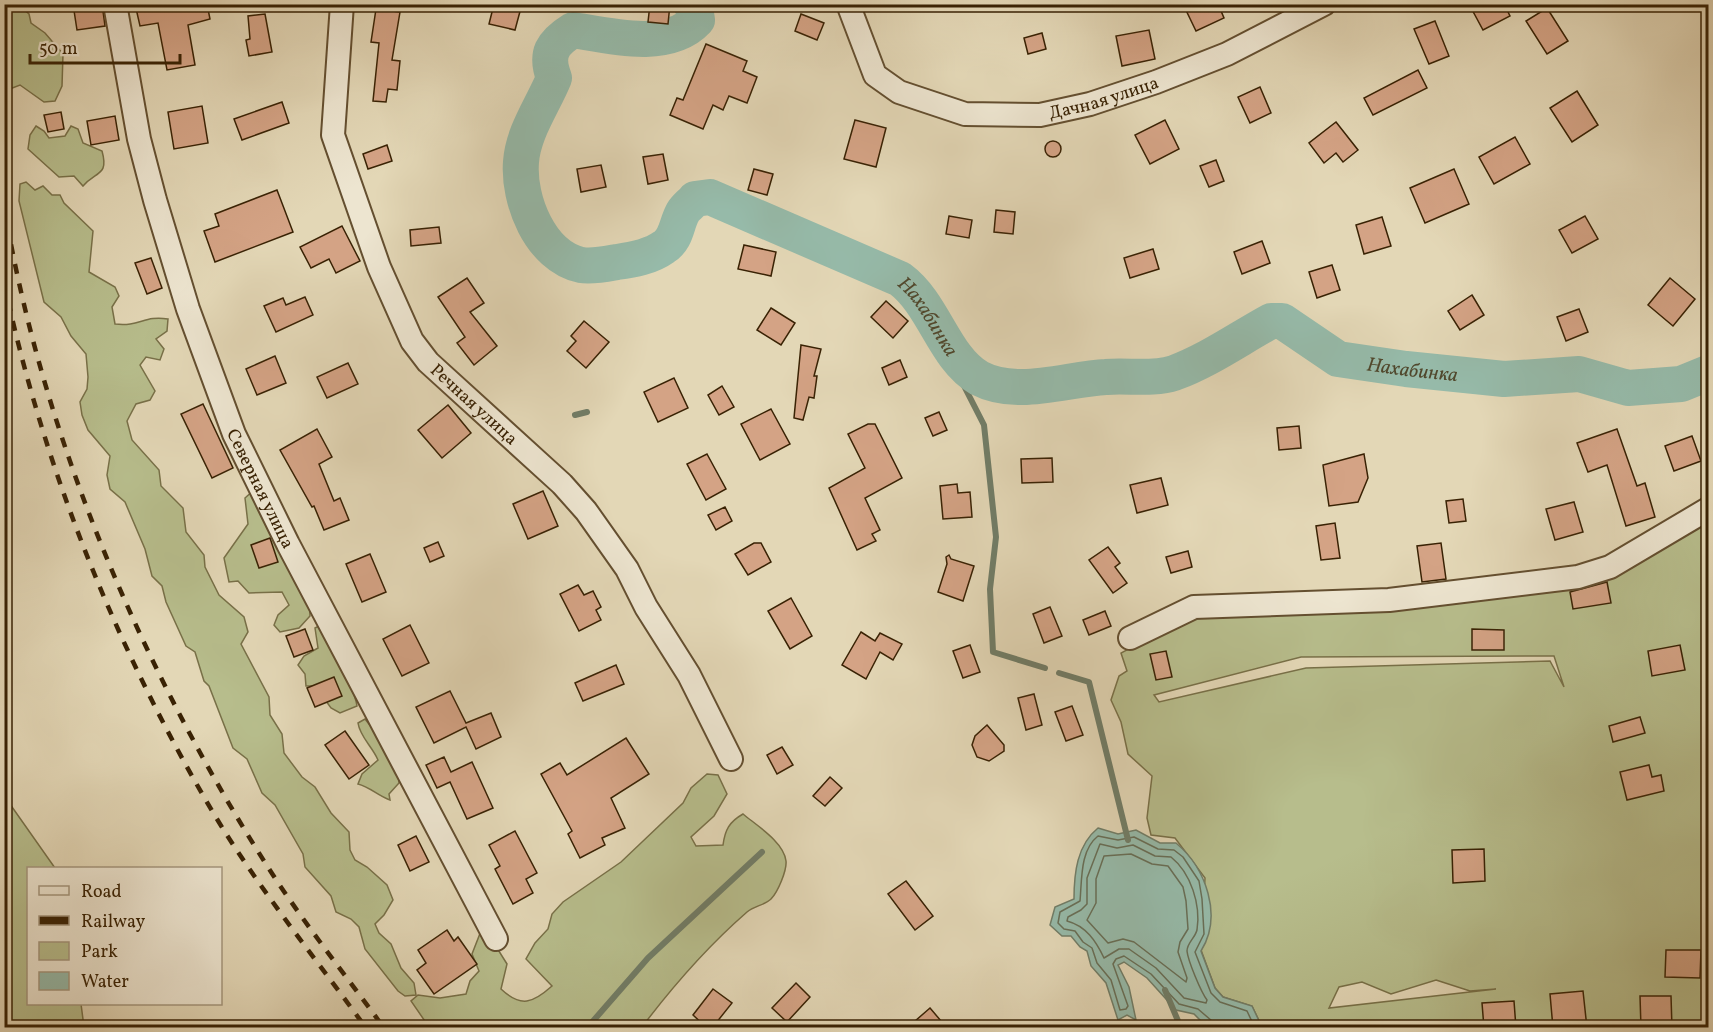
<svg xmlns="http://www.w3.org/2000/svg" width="1713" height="1032" viewBox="0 0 1713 1032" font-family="Vollkorn,serif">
<rect width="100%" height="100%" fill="#e3d7b6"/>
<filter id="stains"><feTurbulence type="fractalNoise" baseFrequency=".00333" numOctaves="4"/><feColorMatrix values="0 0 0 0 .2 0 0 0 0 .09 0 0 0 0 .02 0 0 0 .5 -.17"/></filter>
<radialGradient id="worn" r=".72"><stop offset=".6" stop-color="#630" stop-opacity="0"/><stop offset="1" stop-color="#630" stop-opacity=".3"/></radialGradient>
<g fill="#b7bd8c" stroke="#787048" stroke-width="1.5" fill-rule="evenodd">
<path d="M7 5 21 7 29 14 31 23 45 33 63 54 62 86 55 101 44 102 20 85 7 90 4 85Z"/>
<path d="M36 126 44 131 49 138 65 136 71 126 78 129 83 143 102 151C109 176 96 171 83 186L74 176 59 177 28 149 30 135Z"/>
<path d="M26 182 35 190 43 186 52 195H60L64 203 93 231 89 272 115 287 119 296 112 307 115 324C140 327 144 315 168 319L167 331 156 339 164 349 160 360 146 357 140 365 155 391 150 400 136 404 127 421 132 440 159 470 161 486 183 508 186 532 204 555 205 567 219 595 244 617 248 632 241 644 269 697 270 715 282 734 284 753 302 777 315 787 331 813 349 832 350 850 355 860 367 867 387 885 393 900 384 915 375 924 379 933 391 944 401 968 414 983 416 995 405 996 398 991 365 949 359 927 351 919 336 912 331 896 305 867 303 854 275 805 262 793 247 759 233 748 209 686 204 681 195 652 186 646 166 602 162 586 152 576 145 549 125 502 110 489 107 475 110 456 88 430 82 415 80 402 87 389 88 377 86 354 71 336 61 317 44 302 19 201 20 184Z"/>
<path d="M254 490 309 595 310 616 299 628 280 632 274 625 278 615 289 605 282 592 249 593 238 581 229 582 224 558 248 524 245 498Z"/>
<path d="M1708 522V1027H1262L1252 1006 1223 997 1215 988 1201 950 1205 878 1175 838 1151 835 1147 818 1152 776 1128 754 1121 722 1111 700 1119 676 1127 671 1121 653 1190 616 1393 609 1655 552ZM1554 656 1564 687 1550 661 1306 668 1159 702 1154 695 1301 657ZM1436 980 1470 991 1496 989 1329 1008 1339 987 1362 982 1391 994Z"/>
<path d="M321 625C330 644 355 688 357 706L340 713 331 708 315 686H306L305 674 298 665 304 656 318 648 315 628Z"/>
<path d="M365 719C379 737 399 759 399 783L389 794 390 800C378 796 370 787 358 784L362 774 378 760C372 746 360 737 358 723Z"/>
<path d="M707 774 718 775 727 794 714 816 691 837 696 846 723 845C725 830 729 822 743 814 756 825 784 842 786 861 787 870 778 892 771 899 765 905 754 906 747 912 708 946 673 986 642 1027L507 1028 505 1024 494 1028 429 1027 411 1001 418 995 440 998 466 994 470 981 479 971 472 954 481 931 497 948 507 964 501 989C521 1008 533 1003 552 986L526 959 535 943 548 929 552 914 563 902 621 862 683 803 691 788Z"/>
<path d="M5 797 55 868H28V1004H81L84 1027H5Z"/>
</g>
<path fill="#96baa9" stroke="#717d67" stroke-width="1.5" d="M1098 828 1118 834 1136 830 1160 843H1176C1206 868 1223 916 1201 951L1215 988 1223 997 1252 1006 1262 1027H1217L1204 1024 1194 1014 1176 1010 1147 978 1124 962 1118 965 1129 987 1136 1020 1127 1015 1118 1020 1106 983 1091 966 1087 951 1080 947 1071 936H1062L1050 925 1055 907 1074 899C1074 873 1077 845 1098 828Z"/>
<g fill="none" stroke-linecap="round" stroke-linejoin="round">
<g stroke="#686e56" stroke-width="1.5">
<path d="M1100 844 1117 848 1133 845 1155 856 1171 857C1191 873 1201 905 1197 930 1195 938 1187 943 1187 951 1188 961 1201 992 1207 1000L1206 1003 1184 998 1156 968 1129 949H1119L1104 958C1096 941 1086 926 1067 921L1068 917 1081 910 1087 904V878Z"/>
<path d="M1131 854 1152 864 1168 866 1183 887 1186 901 1188 929 1180 942 1178 952 1187 978 1186 982 1134 942 1123 939 1108 943 1087 920 1096 903V879L1104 856Z"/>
<path d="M1214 1028 1212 1021 1198 1009 1179 1004 1151 974 1124 956 1116 959 1113 964 1128 1006 1126 1009 1120 1010 1111 980 1097 963 1092 948 1083 942 1075 931 1064 929 1058 923 1060 912 1080 901C1082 879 1080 850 1098 836L1118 840 1134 837 1158 849 1174 850 1183 857 1199 881 1202 899 1204 934 1195 952 1211 993 1220 1002 1247 1011 1255 1028"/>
</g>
<g stroke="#717d67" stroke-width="6">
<path d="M915 290 984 425 996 537 990 589 993 652 1045 668"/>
<path d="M575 415 587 412"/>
<path d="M1059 673 1089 682 1128 840"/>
<path d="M1165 990 1181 1028"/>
<path d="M587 1028 648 958 762 852"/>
</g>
<path stroke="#96baa9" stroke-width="36" id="s1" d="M691 4 695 8 697 20C668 51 610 36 573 30 552 43 545 54 554 78 543 105 523 132 521 162 518 200 540 256 581 265 592 267 606 264 617 262 633 260 650 257 664 247 677 239 676 224 683 212 686 207 692 203 695 199L710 197 900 279C934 304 944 358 979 378 1017 398 1066 379 1106 377 1127 375 1153 380 1174 373 1209 360 1238 339 1271 321H1282L1338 359 1406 369 1504 379 1579 374 1628 388 1681 384 1708 373"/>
</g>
<g fill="#d4a385" stroke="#392204" stroke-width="1.5">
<path d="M73 4H102L105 26 77 30Z"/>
<path d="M135 4H207L210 19 188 25 195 65 167 70 158 23 140 26Z"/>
<path d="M494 4H522L515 30 489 24Z"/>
<path d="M650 4H670L668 24 648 22Z"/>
<path d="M1183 4H1218L1224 18 1196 31Z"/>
<path d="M1469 4H1504L1510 16 1483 30Z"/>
<path d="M1547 8 1568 41 1547 54 1526 21Z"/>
<path d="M376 9 400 12 392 60 400 61 397 90 388 89 386 102 373 101 379 43 371 42Z"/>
<path d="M265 14 272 52 249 56 246 40 250 39 248 16Z"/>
<path d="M801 14 824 23 817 40 795 31Z"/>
<path d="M1435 21 1449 56 1429 64 1414 29Z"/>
<path d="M1149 30 1155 59 1122 66 1116 36Z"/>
<path d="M1042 33 1046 49 1028 54 1024 38Z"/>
<path d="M706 44 747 61 743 71 757 77 747 103 729 96 723 110 713 105 703 129 670 115 677 98 683 100Z"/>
<path d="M1418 70 1427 88 1373 115 1364 98Z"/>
<path d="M1260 87 1271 113 1250 123 1238 97Z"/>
<path d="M1577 91 1598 125 1572 142 1550 108Z"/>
<path d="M282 102 289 123 242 140 234 119Z"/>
<path d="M202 106 208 143 174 149 168 112Z"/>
<path d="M61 112 64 129 48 132 44 115Z"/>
<path d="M115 116 119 140 91 145 87 121Z"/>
<path d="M855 120 886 128 876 167 844 159Z"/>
<path d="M1165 120 1179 149 1150 164 1135 135Z"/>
<path d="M1336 122 1358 150 1343 162 1336 153 1324 163 1309 143Z"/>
<path d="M1515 137 1530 164 1494 184 1479 157Z"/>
<circle cx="1053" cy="149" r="8"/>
<path d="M387 145 392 161 368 169 363 154Z"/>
<path d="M663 154 668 180 648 184 643 157Z"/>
<path d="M1216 160 1224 181 1209 187 1200 166Z"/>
<path d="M601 165 606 187 581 192 577 169Z"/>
<path d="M754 169 773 174 767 195 748 190Z"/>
<path d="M1454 169 1469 204 1425 223 1410 188Z"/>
<path d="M277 190 293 232 215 262 204 231 219 226 215 214Z"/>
<path d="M996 210 1015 212 1013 234 994 232Z"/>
<path d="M949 216 972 220 969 238 946 234Z"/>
<path d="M1585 216 1598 239 1572 253 1559 230Z"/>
<path d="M1382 217 1391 246 1364 254 1356 225Z"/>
<path d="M342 226 360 261 336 273 329 259 311 268 300 247Z"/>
<path d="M439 227 441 243 411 246 410 230Z"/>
<path d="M1262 241 1270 263 1242 274 1234 252Z"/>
<path d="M744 245 776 252 771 276 738 269Z"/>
<path d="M1153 249 1159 269 1130 278 1124 258Z"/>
<path d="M151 258 162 288 147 294 135 263Z"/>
<path d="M1332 265 1340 290 1317 298 1309 272Z"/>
<path d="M467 278 484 303 470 312 497 346 474 365 457 343 465 337 438 297Z"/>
<path d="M1670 278 1695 299 1673 326 1648 305Z"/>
<path d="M1472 295 1484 315 1460 330 1448 311Z"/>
<path d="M305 297 313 315 276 332 264 306 283 298 286 305Z"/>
<path d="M886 301 908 321 893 338 871 317Z"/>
<path d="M771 308 795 323 781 345 757 330Z"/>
<path d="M1579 309 1588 332 1566 341 1557 317Z"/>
<path d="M584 321 609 342 586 368 567 351 576 341 571 336Z"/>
<path d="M801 345 821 349 814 376H817L814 398 809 397 803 420 794 418Z"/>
<path d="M275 356 286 383 257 395 246 369Z"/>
<path d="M900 360 907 377 889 385 882 368Z"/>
<path d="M348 363 358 384 327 398 317 377Z"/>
<path d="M674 378 688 408 658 422 644 392Z"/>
<path d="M722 386 734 407 719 415 708 395Z"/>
<path d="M203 404 233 468 212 478 181 414Z"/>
<path d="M448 405 471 433 442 458 418 430Z"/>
<path d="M771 409 790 444 760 460 741 424Z"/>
<path d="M939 412 947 430 933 436 925 418Z"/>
<path d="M868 424H875L902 478 865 498 880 530 872 534 876 541 857 550 829 488 865 468 848 434Z"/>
<path d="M1299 426 1301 448 1279 450 1277 428Z"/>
<path d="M317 429 332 457 319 464 334 501 340 498 349 520 324 530 314 506 312 507 280 450Z"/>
<path d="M1617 429 1637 486 1645 483 1655 517 1626 526 1607 465 1588 472 1577 443Z"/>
<path d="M1692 436 1701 461 1674 471 1665 446Z"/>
<path d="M707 454 726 489 706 500 687 464Z"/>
<path d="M1364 454 1368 478 1358 502 1329 506 1323 465Z"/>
<path d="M1052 458 1053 482 1022 483 1021 459Z"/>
<path d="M1161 478 1168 505 1137 513 1130 485Z"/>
<path d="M957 484 958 493 970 492 972 517 943 519 940 486Z"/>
<path d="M543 491 558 526 528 539 513 504Z"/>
<path d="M1463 499 1466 521 1449 523 1446 501Z"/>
<path d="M1574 502 1583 532 1555 540 1546 509Z"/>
<path d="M725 507 732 521 716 530 708 515Z"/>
<path d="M1335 523 1340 558 1321 560 1316 526Z"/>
<path d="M270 538 278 562 259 568 251 545Z"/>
<path d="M438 542 444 556 430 562 424 548Z"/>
<path d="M754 543H761L771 562 748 575 735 554Z"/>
<path d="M1441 543 1446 579 1422 582 1417 546Z"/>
<path d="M1108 547 1120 563 1115 567 1127 583 1113 593 1089 560Z"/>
<path d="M1188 551 1192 567 1171 573 1166 557Z"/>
<path d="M370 554 386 592 362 602 346 564Z"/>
<path d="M949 555 951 559 974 566 963 601 938 592 947 564 946 557Z"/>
<path d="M1607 582 1611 603 1573 609 1570 592Z"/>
<path d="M578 585 584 595 593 591 601 607 596 610 601 620 579 631 560 594Z"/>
<path d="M791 598 812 636 790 649 768 611Z"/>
<path d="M1050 607 1062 636 1044 643 1033 614Z"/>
<path d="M1105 611 1111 626 1089 635 1083 620Z"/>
<path d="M410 625 429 663 402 676 383 639Z"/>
<path d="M305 629 313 650 294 657 286 636Z"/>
<path d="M1472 629 1504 630V650H1472Z"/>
<path d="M861 632 875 641 880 633 902 644 893 660 880 652 866 679 842 665Z"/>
<path d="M970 645 980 672 963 678 953 651Z"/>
<path d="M1680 645 1685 670 1652 676 1648 651Z"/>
<path d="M1166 651 1172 677 1156 680 1150 654Z"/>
<path d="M616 665 624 684 583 701 575 683Z"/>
<path d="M334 677 342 696 315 707 307 688Z"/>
<path d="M450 691 466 723 491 713 501 737 476 749 466 727 434 743 416 707Z"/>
<path d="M1034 694 1042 725 1026 730 1018 698Z"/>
<path d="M1072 706 1083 735 1066 741 1055 712Z"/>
<path d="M1640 717 1645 733 1613 742 1609 726Z"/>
<path d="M987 725 1004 745V751L989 761 977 757 972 745 975 736Z"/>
<path d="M345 731 369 765 349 779 325 745Z"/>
<path d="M626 738 649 774 611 798 625 828 602 838 605 845 580 858 568 834 572 831 541 774 560 763 567 775Z"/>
<path d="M782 747 793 765 777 774 767 755Z"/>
<path d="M444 757 451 772 472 762 493 808 467 819 450 782 437 788 426 765Z"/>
<path d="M1649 765 1652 777 1661 775 1664 791 1627 800 1620 772Z"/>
<path d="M830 777 842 788 825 806 813 796Z"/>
<path d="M515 831 537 873 526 879 533 893 513 904 495 869 500 866 489 845Z"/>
<path d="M416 836 429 862 410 871 398 845Z"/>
<path d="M1484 849 1485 881 1453 883 1452 850Z"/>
<path d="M906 881 933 916 915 930 888 894Z"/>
<path d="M447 930 454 941 458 937 477 964 434 994 417 970 426 963 418 950Z"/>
<path d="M1666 950H1701L1700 978 1665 977Z"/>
<path d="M796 983 810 997 787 1022 772 1008Z"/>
<path d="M713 989 732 1003 712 1028H707L693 1015Z"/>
<path d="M1583 991 1587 1028H1553L1550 994Z"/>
<path d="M1640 996H1671L1672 1028H1641Z"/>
<path d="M1514 1001 1516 1028H1484L1482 1003Z"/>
<path d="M930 1008 947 1028H907Z"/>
</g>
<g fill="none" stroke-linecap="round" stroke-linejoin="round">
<g stroke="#644f30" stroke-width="26">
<g id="minor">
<path id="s2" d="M115 4 139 139 155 200 188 309 234 434 288 544 496 939"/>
<path id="s3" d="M342 4 333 135 379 267 412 341 428 362 562 484 586 511 627 569 646 607 689 675 731 759"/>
<path id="s4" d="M848 4 875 75 899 92 965 114 1040 115 1090 104 1156 82 1227 54 1324 4"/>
<path d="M1130 638 1194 607 1389 600 1578 577 1610 567 1708 509"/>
</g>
</g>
<use href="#minor" stroke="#ede5d0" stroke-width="22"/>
<g stroke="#392204" stroke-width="4.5" stroke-dasharray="10 10" stroke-linecap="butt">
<path d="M4 205C42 438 145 677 273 875 307 927 347 977 384 1028"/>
<path d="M4 282C42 462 112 638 204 797 250 878 311 952 366 1028"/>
</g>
</g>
<g text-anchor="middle" stroke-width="4.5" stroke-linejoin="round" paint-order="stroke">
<g font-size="18" fill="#392204" stroke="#ede5d0">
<text dy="6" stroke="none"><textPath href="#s4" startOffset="316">Дачная улица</textPath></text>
<text dy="6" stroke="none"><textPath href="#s3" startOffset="441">Речная улица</textPath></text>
<text dy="6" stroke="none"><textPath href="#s2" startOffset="508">Северная улица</textPath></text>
</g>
<g font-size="20" font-style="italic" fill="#50482d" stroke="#ede5d0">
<text dy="7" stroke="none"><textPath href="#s1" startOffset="838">Нахабинка</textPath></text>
<text dy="7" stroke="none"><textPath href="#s1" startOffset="1380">Нахабинка</textPath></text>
</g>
</g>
<rect width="1713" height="1032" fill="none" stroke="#e3d7b6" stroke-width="24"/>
<rect x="6" y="6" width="1701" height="1020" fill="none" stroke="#392204" stroke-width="3"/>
<rect x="12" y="12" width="1689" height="1008" fill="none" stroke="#392204" stroke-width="1.5"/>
<rect x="27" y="867" width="195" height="138" fill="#ede5d0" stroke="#a5977e" stroke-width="1.5"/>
<rect x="39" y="886" width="30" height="9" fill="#ede5d0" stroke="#a5977e" stroke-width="1.5"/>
<text x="81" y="897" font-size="18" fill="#392204">Road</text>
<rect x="39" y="916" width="30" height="9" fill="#392204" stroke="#a5977e" stroke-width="1.5"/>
<text x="81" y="927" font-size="18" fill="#392204">Railway</text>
<rect x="39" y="942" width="30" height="18" fill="#b7bd8c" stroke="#a5977e" stroke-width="1.5"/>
<text x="81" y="957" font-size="18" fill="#392204">Park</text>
<rect x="39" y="972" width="30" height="18" fill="#96baa9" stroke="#a5977e" stroke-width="1.5"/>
<text x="81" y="987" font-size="18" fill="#392204">Water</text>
<path d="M30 54v9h150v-9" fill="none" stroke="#392204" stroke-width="3"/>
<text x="39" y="54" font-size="18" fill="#392204" stroke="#ede5d0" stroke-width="4.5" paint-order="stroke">50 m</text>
<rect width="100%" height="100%" filter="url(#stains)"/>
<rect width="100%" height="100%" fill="url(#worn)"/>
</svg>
